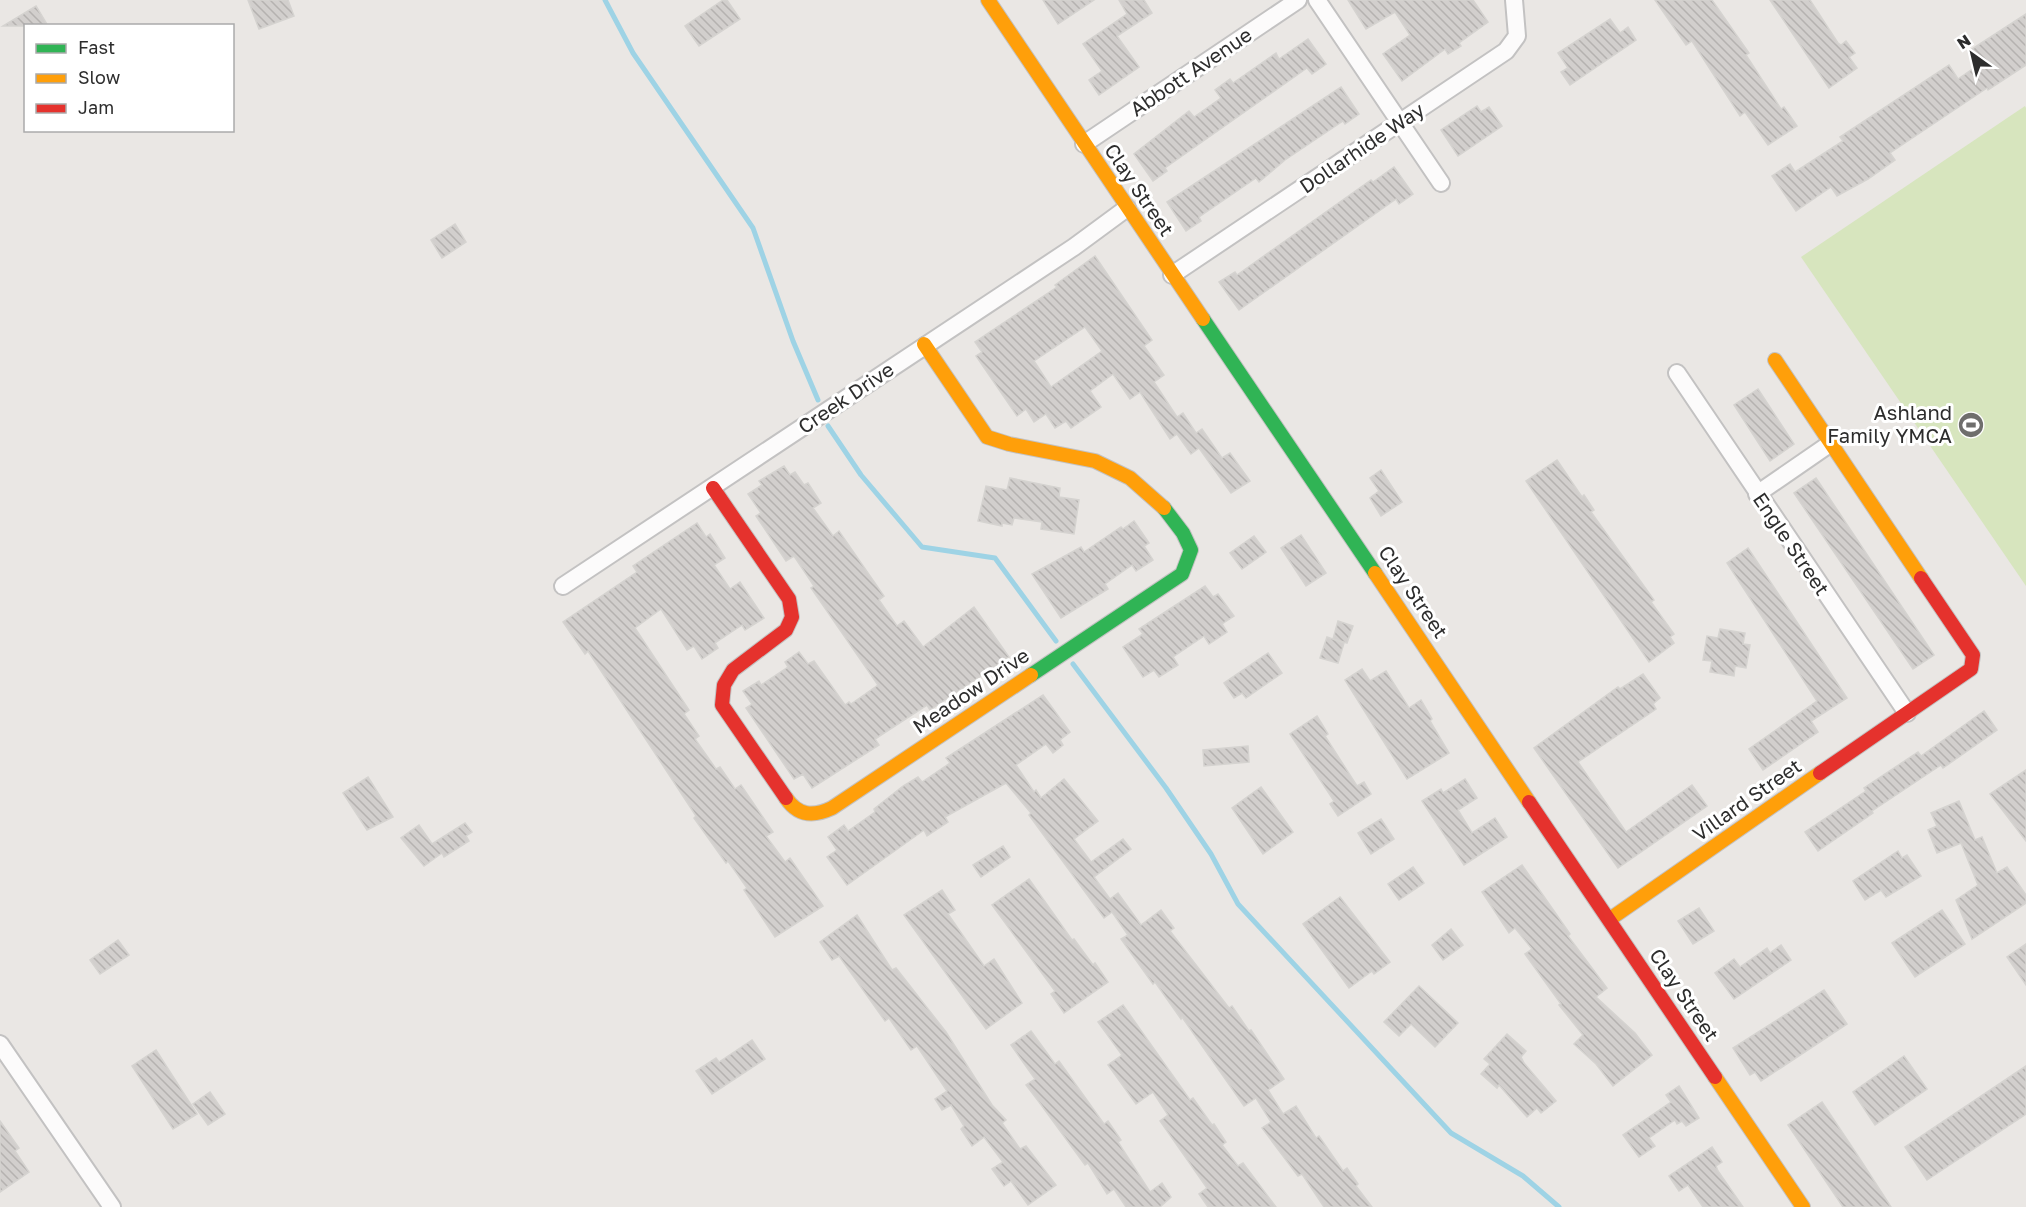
<svg xmlns="http://www.w3.org/2000/svg" width="2026" height="1207" viewBox="0 0 2026 1207" font-family="'Golos Text',sans-serif">
<defs>
<pattern id="building-back-hatch" width="6" height="6" patternUnits="userSpaceOnUse" patternTransform="scale(1.5)"><rect width="6" height="6" fill="#d2cfcd"/><path d="M-1 5l2 2M0 0l6 6M5-1l2 2" fill="none" stroke="#b5b2b0"/></pattern>
</defs>
<rect width="100%" height="100%" fill="#eae7e4"/>
<path fill="#d7e5be" d="M2025 106 2026 108V586L1801 257Z"/>
<g fill="none" stroke-linecap="round" stroke-linejoin="round">
<g stroke="#9ed3e5" stroke-width="5">
<path d="M605 0 633 53 753 228 793 341 818 400"/>
<path d="M828 426 861 475 922 547 995 558 1056 641"/>
<path d="M1073 664 1166 788 1211 854 1238 904 1451 1133 1523 1176 1559 1207"/>
</g>
</g>
<g fill="url(#building-back-hatch)" stroke="#d5d3d0" stroke-width="1.5" fill-rule="evenodd">
<path d="M248 0H288L294 16 259 29Z"/>
<path d="M723 0H727L740 19 699 46 685 26Z"/>
<path d="M1043 0H1094L1058 24Z"/>
<path d="M1119 0H1144L1152 13 1117 36 1139 67 1099 95 1089 80 1102 71 1083 44 1127 14Z"/>
<path d="M1348 0H1473L1488 22 1459 43 1461 46 1448 54 1445 49 1402 81 1383 54 1410 35 1395 12 1366 29Z"/>
<path d="M1655 0H1712L1749 53 1746 55 1781 109 1784 107 1797 126 1768 145 1745 112 1740 116 1692 41 1686 45Z"/>
<path d="M1770 0H1810L1838 43 1841 45 1846 41 1855 53 1849 57 1857 68 1829 88Z"/>
<path d="M36 6 48 26H3Z"/>
<path d="M2026 14V65L1988 90 1987 88 1890 153 1895 160 1868 179 1837 196 1831 187 1796 211 1772 176 1790 164 1795 172 1843 141 1840 137 1949 65 1958 79 1981 63 1972 49Z"/>
<path d="M1610 19 1620 33 1628 27 1636 40 1570 85 1561 72 1568 68 1558 53Z"/>
<path d="M1308 39 1326 64 1312 74 1307 68 1165 168 1167 171 1153 181 1134 154 1189 111 1194 117 1221 98 1215 90 1230 79 1233 83 1276 53 1279 59Z"/>
<path d="M1341 87 1359 114 1345 124 1343 121 1285 160 1259 182 1256 178 1199 217 1201 221 1186 231 1167 202Z"/>
<path d="M1477 106 1481 112 1489 107 1502 126 1458 156 1441 130Z"/>
<path d="M1394 167 1413 194 1399 204 1396 199 1239 310 1219 282 1235 272 1237 275 1371 180 1373 182Z"/>
<path d="M455 224 466 242 442 258 431 240Z"/>
<path d="M1095 256 1152 340 1144 346 1164 375 1154 382 1177 417 1183 413 1196 433 1202 429 1222 458 1230 453 1250 481 1231 493 1199 448 1191 454 1177 434 1170 439 1140 392 1130 399 1113 374 1090 391 1101 407 1071 428 1066 421 1055 428 1046 414 1034 422 1026 409 1017 416 976 356 982 352 975 342 1057 287 1055 285ZM1085 327 1102 351 1051 387 1034 361Z"/>
<path d="M1758 389 1794 444 1770 461 1734 405Z"/>
<path d="M1557 460 1582 497 1584 495 1594 510 1591 512 1654 600 1651 602 1674 634 1670 637 1674 643 1649 662 1526 481Z"/>
<path d="M784 466 790 475 795 472 804 485 808 483 821 503 813 508 833 536 839 531 884 596 879 600 897 626 904 621 923 647 974 607 1009 657 930 710 927 705 875 739 879 745 812 788 803 774 794 779 746 708 752 704 743 691 759 681 761 685 788 667 785 662 799 652 808 664 814 661 845 705 849 702 851 704 878 685 811 588 814 586 794 556 786 561 756 516 761 513 748 494 762 485 759 481Z"/>
<path d="M1381 470 1402 502 1381 516 1370 498 1379 491 1370 478Z"/>
<path d="M1010 478 1060 488 1059 497 1079 500 1074 534 1041 529 1042 522 1014 518 1012 525 1002 523V526L978 521 986 486 1007 490Z"/>
<path d="M1816 478 1934 655 1913 669 1794 493Z"/>
<path d="M1134 521 1149 543 1144 546 1153 560 1136 571 1132 565 1105 584 1108 589 1061 618 1032 574 1081 547 1084 552 1121 527 1123 529Z"/>
<path d="M697 523 706 537 710 534 725 558 714 565 730 589 740 582 764 618 745 630 742 625 715 643 718 648 702 659 694 646 687 650 661 609 635 628 689 710 684 714 699 736 695 739 716 769 720 767 735 789 741 785 773 832 766 836 785 862 790 858 823 906 775 937 744 890 747 888 728 861 726 863 694 818 696 816 588 651 585 654 563 622 637 572 633 566Z"/>
<path d="M1301 535 1326 573 1306 586 1281 548Z"/>
<path d="M1254 536 1266 552 1242 569 1230 553Z"/>
<path d="M1748 548 1847 698 1811 721 1818 732 1763 770 1749 749 1817 701 1727 563Z"/>
<path d="M1205 586 1213 597 1218 594 1234 616 1222 624 1227 632 1209 644 1204 636 1173 657 1178 665 1159 677 1154 670 1143 677 1123 647 1143 634 1139 629Z"/>
<path d="M1338 621 1353 626 1347 643 1333 639Z"/>
<path d="M1720 629 1745 633 1743 644 1750 645 1746 668 1735 666 1734 676 1710 672 1712 661 1703 660 1707 636 1718 638Z"/>
<path d="M1327 637 1344 643 1338 663 1320 658Z"/>
<path d="M1268 653 1282 673 1246 698 1242 693 1234 698 1224 683Z"/>
<path d="M1362 669 1370 681 1386 671 1409 708 1421 700 1432 719 1430 721 1449 753 1407 779 1345 680Z"/>
<path d="M1643 674 1660 698 1653 704 1656 709 1578 762 1626 832 1692 785 1707 806 1618 868 1534 748 1618 687 1620 689Z"/>
<path d="M1043 695 1070 732 1060 740 1063 745 1053 753 1046 744 1016 765 1034 792 1036 790 1041 798 1064 779 1098 821 1074 839 1091 862 1123 839 1131 849 1094 877 1110 899 1118 893 1141 925 1161 910 1174 928 1170 931 1229 1008 1232 1006 1249 1031 1251 1030 1284 1079 1268 1090 1283 1114 1296 1106 1316 1138 1319 1136 1343 1171 1347 1168 1358 1184 1356 1186 1372 1207H1324L1302 1174 1298 1176 1262 1128 1271 1122 1256 1098 1244 1106 1182 1017 1181 1019 1155 982 1153 984 1121 939 1128 935 1112 912 1104 918 1029 815 1031 813 1006 783 945 817 948 822 927 836 924 830 847 885 827 857 837 850 828 837 844 825 848 831 875 812 874 809 903 786 918 777 922 782 950 763 946 758Z"/>
<path d="M1984 711 1997 730 1943 768 1941 765 1872 811 1873 813 1818 851 1805 832 1866 791 1864 788 1918 752 1921 756Z"/>
<path d="M1317 716 1328 734 1325 736 1357 786 1364 782 1371 794 1338 816 1330 804 1334 801 1290 734Z"/>
<path d="M1248 746 1249 762 1204 766 1203 750Z"/>
<path d="M2026 770V841L1990 794Z"/>
<path d="M368 777 393 817 367 830 343 793Z"/>
<path d="M1465 779 1477 798 1458 810 1472 833 1495 818 1507 837 1464 865 1422 801 1441 789 1443 793Z"/>
<path d="M1261 787 1293 832 1263 854 1232 808Z"/>
<path d="M1959 801 1975 840 1982 837 1997 873 2007 867 2026 895V903L1972 939 1956 900 1978 885 1961 843 1937 853 1928 830 1937 826 1931 813Z"/>
<path d="M1381 819 1394 839 1371 854 1358 833Z"/>
<path d="M465 823 472 832 466 836 469 841 444 857 442 853 424 866 401 838 419 825 432 844Z"/>
<path d="M1003 846 1010 857 981 877 973 865Z"/>
<path d="M1898 851 1902 858 1907 855 1921 876 1886 897 1881 890 1865 900 1853 881Z"/>
<path d="M1522 865 1570 934 1568 936 1607 988 1596 997 1635 1033 1652 1055 1613 1086 1596 1064 1574 1044 1583 1035 1559 1005 1561 1004 1525 954 1532 949 1515 928 1509 933 1482 892Z"/>
<path d="M1413 867 1424 883 1399 900 1388 884Z"/>
<path d="M1029 879 1072 940 1074 939 1093 965 1095 963 1108 982 1064 1013 1051 994 1055 991 992 905Z"/>
<path d="M942 890 955 910 948 914 984 966 994 959 1022 1003 986 1029 904 915Z"/>
<path d="M1340 897 1390 962 1374 974 1372 971 1349 988 1303 924Z"/>
<path d="M1699 908 1714 931 1693 944 1678 921Z"/>
<path d="M1942 910 1965 944 1915 977 1892 943Z"/>
<path d="M857 915 892 970 896 968 946 1032 992 1105 1006 1120 1002 1123 1020 1149 1026 1146 1056 1185 1028 1205 1011 1181 1004 1186 992 1169 1003 1162 984 1137 972 1146 961 1129 964 1126 951 1105 942 1110 935 1099 947 1091 917 1046 911 1050 889 1018 885 1021 839 956 832 960 820 942Z"/>
<path d="M1451 929 1463 945 1443 960 1432 945Z"/>
<path d="M118 940 129 955 100 974 90 960Z"/>
<path d="M2026 944V985L2007 957Z"/>
<path d="M1781 945 1791 960 1734 999 1715 973 1734 959 1740 967 1767 948 1770 953Z"/>
<path d="M1419 986 1458 1023 1435 1047 1411 1024 1399 1036 1384 1022Z"/>
<path d="M1824 990 1847 1024 1761 1081 1755 1072 1750 1075 1733 1048Z"/>
<path d="M1123 1005 1190 1100 1193 1098 1212 1125 1214 1124 1226 1142 1222 1145 1238 1166 1243 1163 1276 1207H1208L1199 1194 1207 1188 1160 1121 1168 1115 1153 1092 1136 1104 1108 1065 1122 1055 1098 1022Z"/>
<path d="M1031 1031 1055 1064 1059 1061 1104 1124 1108 1121 1121 1140 1118 1142 1150 1192 1162 1183 1171 1197 1160 1207H1126L1114 1189 1107 1194 1088 1163 1085 1165 1039 1102 1026 1085 1035 1079 1011 1045Z"/>
<path d="M1507 1034 1526 1051 1521 1057 1524 1063 1556 1101 1541 1113 1537 1108 1527 1117 1499 1085 1497 1088 1481 1074 1490 1064 1484 1059Z"/>
<path d="M752 1040 765 1059 712 1094 696 1071 716 1058 719 1062Z"/>
<path d="M156 1050 197 1114 173 1129 132 1066Z"/>
<path d="M1904 1056 1927 1089 1875 1125 1853 1092Z"/>
<path d="M2026 1066V1114L1927 1180 1905 1147Z"/>
<path d="M1679 1086 1699 1118 1686 1126 1682 1121 1677 1124 1675 1120 1649 1138 1655 1146 1639 1157 1623 1135 1671 1102 1666 1095Z"/>
<path d="M210 1092 225 1114 208 1125 193 1104Z"/>
<path d="M1822 1102 1858 1156 1891 1207H1843L1788 1125Z"/>
<path d="M0 1121 19 1148 15 1151 29 1172 0 1192Z"/>
<path d="M1712 1147 1722 1162 1716 1166 1718 1171 1743 1207H1703L1688 1185 1679 1191 1669 1176Z"/>
</g>
<g fill="none" stroke-linecap="round" stroke-linejoin="round">
<g stroke="#c3c2c2" stroke-width="20">
<g id="street">
<path d="M1317 0 1441 183"/>
<path d="M1084 144 1298 0"/>
<path d="M1172 275 1506 51 1517 36 1514 0"/>
<path d="M1677 373 1907 713"/>
<path d="M1757 494 1831 443"/>
<path d="M563 586 1074 247 1127 208"/>
<path d="M0 1044 112 1207"/>
</g>
</g>
<g stroke="#c3c2c2" stroke-width="16">
<g id="fast">
<path d="M1203 319 1375 573"/>
<path d="M1031 675 1182 574 1191 550 1183 533 1164 508"/>
</g>
</g>
<g stroke="#c3c2c2" stroke-width="16">
<g id="slow">
<path d="M988 0 1203 319"/>
<path d="M924 344 987 437 1009 444 1095 461 1130 478 1164 508"/>
<path d="M1775 360 1921 578"/>
<path d="M1375 573 1529 802"/>
<path d="M786 798C798 816 813 817 832 808L1031 675"/>
<path d="M1610 919 1820 773"/>
<path d="M1715 1077 1803 1207"/>
</g>
</g>
<g stroke="#c3c2c2" stroke-width="16">
<g id="jam">
<path d="M713 488 789 599 792 617 786 630 733 670 724 685 722 705 786 798"/>
<path d="M1820 773 1971 669 1973 655 1921 578"/>
<path d="M1529 802 1715 1077"/>
</g>
</g>
<use href="#street" stroke="#fcfbfb" stroke-width="16"/>
<use href="#fast" stroke="#30b455" stroke-width="14"/>
<use href="#slow" stroke="#ff9f0a" stroke-width="14"/>
<use href="#jam" stroke="#e5322d" stroke-width="14"/>
</g>
<defs>
<g id="stadium-disc" transform="scale(1.35)"><circle r="9.5" fill="#6f6e6d" stroke="#fff"/><path d="M0-5a6.5 5 0 1 0 0 10a6.5 5 0 1 0 0-10ZM-3.5-1.8h7v3.6h-7Z" fill="#fff"/></g>
</defs>
<g fill-rule="evenodd">
<use href="#stadium-disc" x="1971" y="425"/>
</g>
<g text-anchor="middle" stroke-width="6" stroke-linejoin="round" paint-order="stroke">
<g font-size="20" fill="#2d2d2d" stroke="#fff">
<text transform="translate(1191 72) rotate(-34)" y="7">Abbott Avenue</text>
<text transform="translate(1362 148) rotate(-34)" y="7">Dollarhide Way</text>
<text transform="translate(1139 190) rotate(56)" y="7">Clay Street</text>
<text transform="translate(846 398) rotate(-34)" y="7">Creek Drive</text>
<text transform="translate(1791 544) rotate(56)" y="7">Engle Street</text>
<text transform="translate(1413 592) rotate(56)" y="7">Clay Street</text>
<text transform="translate(971 691) rotate(-34)" y="7">Meadow Drive</text>
<text transform="translate(1747 800) rotate(-35)" y="7">Villard Street</text>
<text transform="translate(1684 995) rotate(56)" y="7">Clay Street</text>
</g>
<g font-size="20" fill="#2d2d2d" stroke="#fff" text-anchor="end">
<text x="1952" y="420">Ashland<tspan x="1952" dy="23">Family YMCA</tspan></text>
</g>
</g>
<rect x="24" y="24" width="210" height="108" fill="#ffffff" stroke="#ababab" stroke-width="1.5"/>
<rect x="36" y="44" width="30" height="9" fill="#30b455" stroke="#ababab" stroke-width="1.5"/>
<text x="78" y="54" font-size="18" fill="#2d2d2d">Fast</text>
<rect x="36" y="74" width="30" height="9" fill="#ff9f0a" stroke="#ababab" stroke-width="1.5"/>
<text x="78" y="84" font-size="18" fill="#2d2d2d">Slow</text>
<rect x="36" y="104" width="30" height="9" fill="#e5322d" stroke="#ababab" stroke-width="1.5"/>
<text x="78" y="114" font-size="18" fill="#2d2d2d">Jam</text>
<g transform="translate(1972 54) rotate(326)" stroke="#ffffff" stroke-width="4.5" paint-order="stroke">
<path d="M0-4.5L10 22L0 15L-10 22Z" fill="#2d2d2d"/>
<text y="-9" font-size="16" font-weight="bold" text-anchor="middle" fill="#2d2d2d">N</text>
</g>
</svg>
